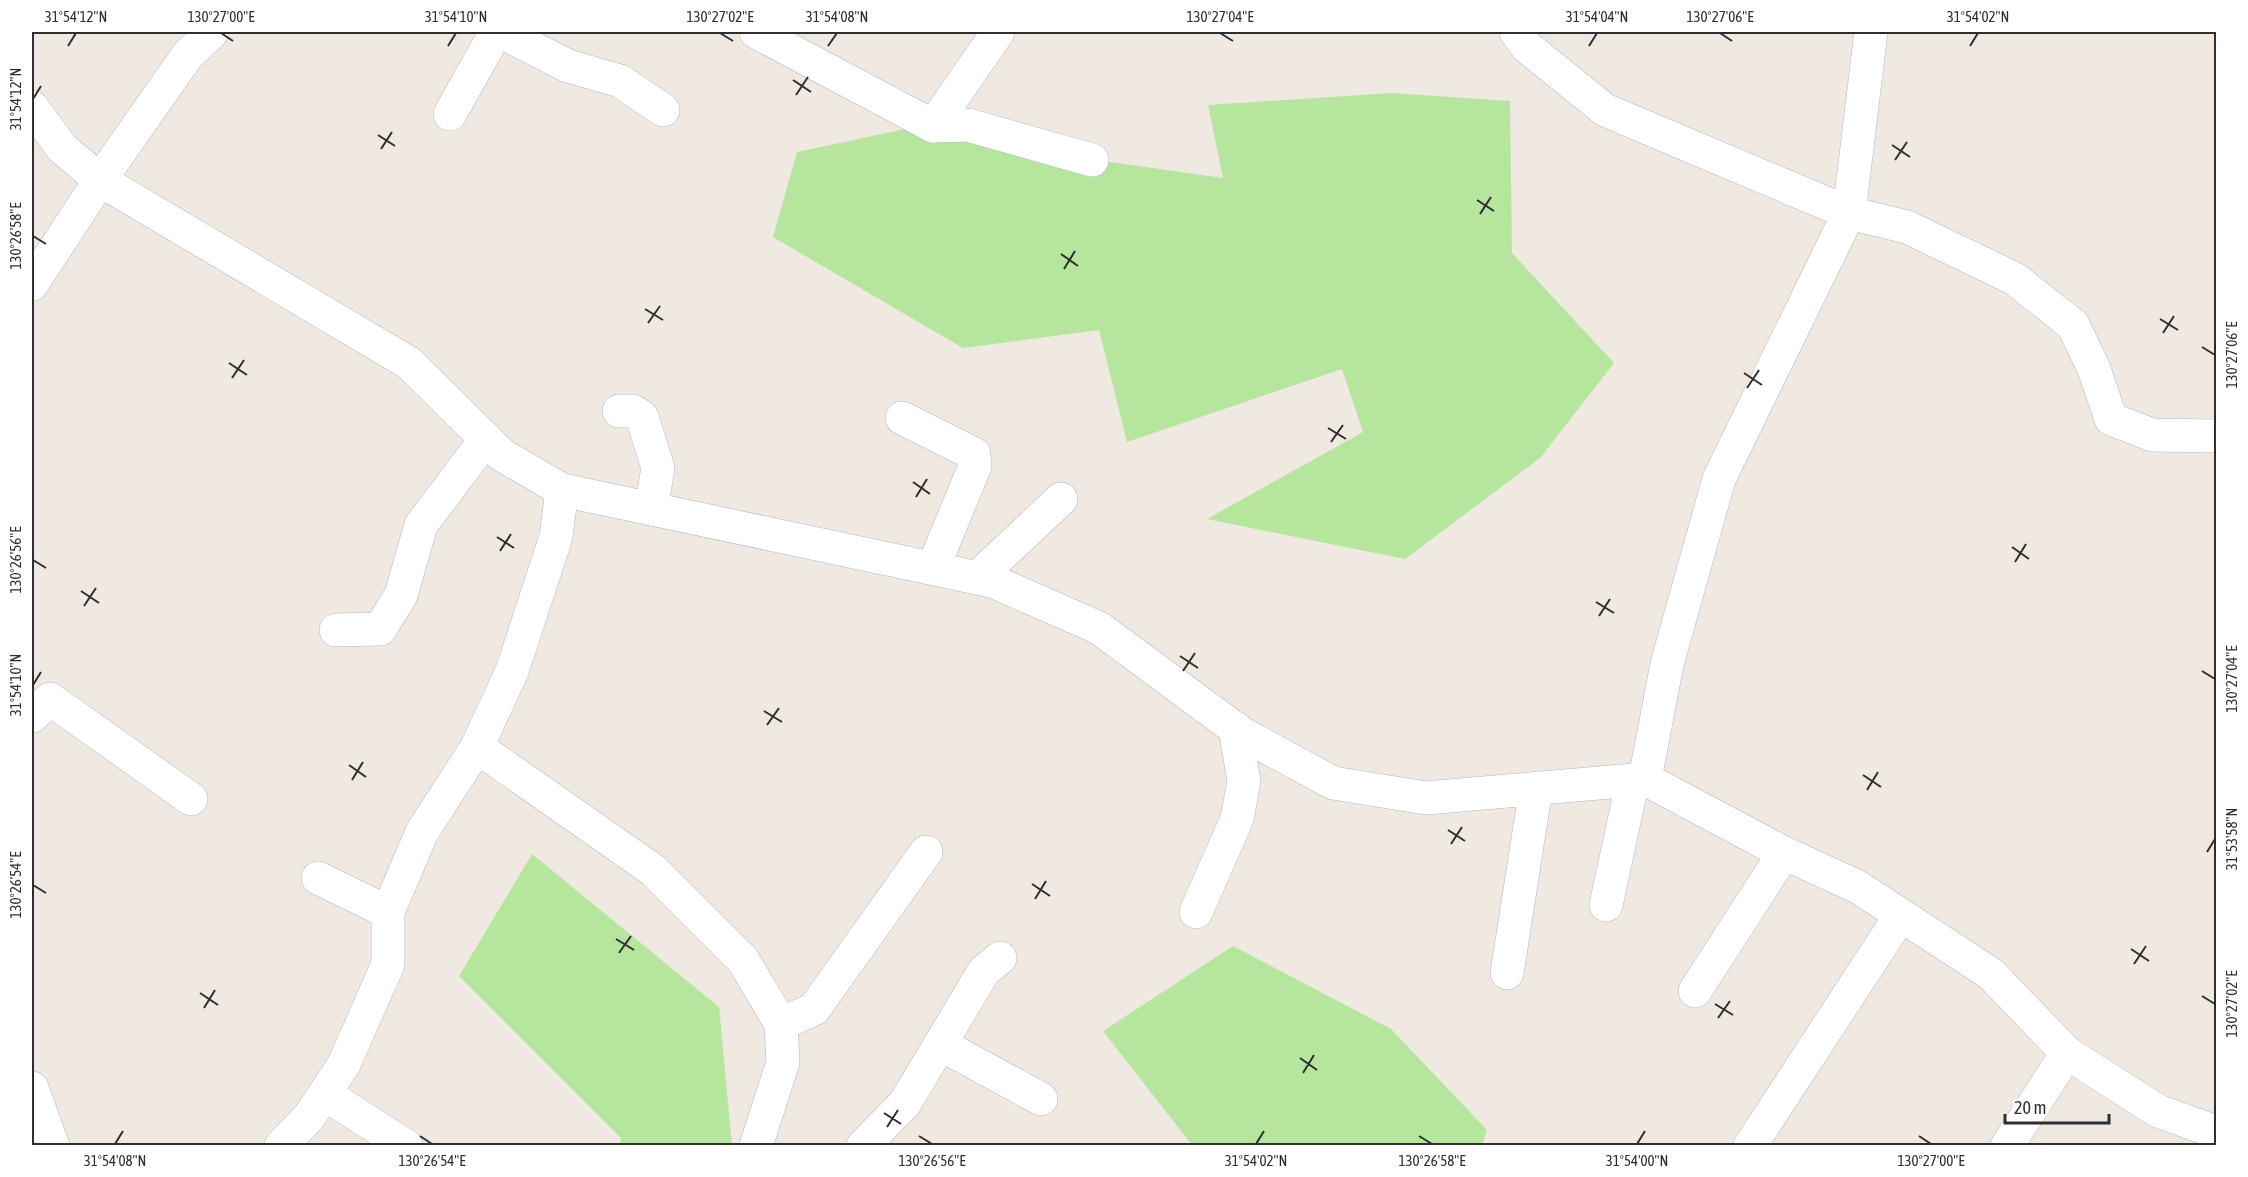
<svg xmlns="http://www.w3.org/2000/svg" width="2248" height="1177" viewBox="0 0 2248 1177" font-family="'Asap Condensed',sans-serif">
<rect width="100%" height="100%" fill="#efe9e1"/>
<g fill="#b6e59e">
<path d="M1391 93 1510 101 1512 253 1614 363 1540 458 1405 559 1207 519 1363 432 1342 369 1127 442 1099 330 963 348 773 237 797 152 957 118 1075 157 1223 178 1208 105Z"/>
<path d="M532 854 719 1007 732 1145H620L621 1138 459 976Z"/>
<path d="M1233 946 1391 1029 1487 1130 1482 1145H1192L1103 1031Z"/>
</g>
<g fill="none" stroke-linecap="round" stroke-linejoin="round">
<g stroke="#b4b7c1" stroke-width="34">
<g id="minor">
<path d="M501 32 568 66 620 81 663 110"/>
<path d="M756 32 933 126 968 125 1092 160"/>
<path d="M1516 32 1527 47 1605 110 1849 213 1907 227 2015 279 2073 325 2094 369 2111 419 2152 435 2216 436"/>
<path d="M32 107 62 148 100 180 409 363 502 455 562 490 992 581 1099 628 1241 733 1333 783 1426 798 1645 779 1784 853 1858 887 1991 974 2067 1053 2158 1111 2216 1132"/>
<path d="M450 114 496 32"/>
<path d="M933 126 998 32"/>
<path d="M32 284 100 180 187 56 212 32"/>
<path d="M619 411H633L642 417 658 468 651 509"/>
<path d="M902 418 974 454 975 466 933 568"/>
<path d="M977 578 1061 499"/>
<path d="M336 630 380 629 401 595 421 525 486 439"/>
<path d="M32 716 50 699 191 799"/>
<path d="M477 747 653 870 743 960 781 1024 783 1062 756 1146"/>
<path d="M1645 779 1667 664 1719 479 1849 213 1871 32"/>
<path d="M318 878 388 912"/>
<path d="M1606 905 1633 780"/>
<path d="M1196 912 1237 819 1244 781 1235 728"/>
<path d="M1507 973 1536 788"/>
<path d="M1695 991 1784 853"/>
<path d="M781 1024 814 1009 926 852"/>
<path d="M940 1044 1041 1099"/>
<path d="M32 1088 53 1146"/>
<path d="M325 1094 406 1146"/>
<path d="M281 1146 309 1117 344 1064 388 964V912L422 832 477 747 512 671 556 537 562 490"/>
<path d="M863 1146 905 1103 984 971 1000 958"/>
<path d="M1750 1146 1901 915"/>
<path d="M2007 1146 2067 1053"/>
</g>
</g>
<use href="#minor" stroke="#fff" stroke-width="33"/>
</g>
<path fill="none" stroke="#2e2e2e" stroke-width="2" d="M221 33 233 41M720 33 733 41M1220 33 1233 41M1720 33 1732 41M68 46 76 33M448 46 456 33M828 46 837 33M1589 46 1597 33M1970 46 1978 33M793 80 811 92M796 95 808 77M33 99 41 86M378 135 395 146M1892 145 1910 157M381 149 392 132M1895 160 1907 142M1477 200 1494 211M1480 214 1491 197M33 236 46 244M1061 254 1078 266M1064 269 1075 251M645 309 663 320M2160 319 2178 330M648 323 660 306M2163 333 2174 316M2202 347 2215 355M229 363 247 375M1744 373 1762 385M232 378 244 360M1747 388 1759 370M1328 428 1346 439M1331 442 1343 425M913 482 930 494M916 497 927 479M497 537 514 548M2012 547 2029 559M500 551 511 534M33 560 46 568M2015 562 2026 544M81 591 99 603M1596 602 1614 613M84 606 96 588M1599 616 1610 599M1180 656 1198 668M1183 671 1195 653M2202 671 2215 679M33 685 41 672M764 711 782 722M767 725 779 708M349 765 366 777M1863 775 1881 787M352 780 363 762M1867 790 1878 772M1448 830 1465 841M1451 844 1462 827M2207 852 2215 839M1032 884 1050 896M33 885 46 893M1035 899 1046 881M616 939 634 950M2131 949 2149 961M619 953 631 936M2134 964 2146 946M200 993 218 1005M2202 996 2215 1004M1715 1004 1733 1015M204 1008 215 990M1718 1018 1730 1001M1300 1058 1317 1070M1303 1073 1314 1055M884 1113 901 1124M887 1127 898 1110M420 1136 432 1144M919 1136 932 1144M1419 1136 1432 1144M1919 1136 1931 1144M115 1144 123 1131M1256 1144 1264 1131M1637 1144 1645 1131"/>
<rect width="2248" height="1177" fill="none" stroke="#ffffff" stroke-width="66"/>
<path d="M2005 1114v9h104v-9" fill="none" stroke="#2e2e2e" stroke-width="3"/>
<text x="2014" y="1114" font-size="18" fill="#2e2e2e" stroke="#ffffff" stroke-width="4.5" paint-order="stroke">20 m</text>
<rect x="33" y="33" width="2182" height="1111" fill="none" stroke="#2e2e2e" stroke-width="2"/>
<g font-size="15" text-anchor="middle" fill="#2e2e2e">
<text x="76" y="22">31°54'12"N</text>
<text x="221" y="22">130°27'00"E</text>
<text x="456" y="22">31°54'10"N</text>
<text x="720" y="22">130°27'02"E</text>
<text x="837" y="22">31°54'08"N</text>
<text x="1220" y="22">130°27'04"E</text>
<text x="1597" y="22">31°54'04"N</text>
<text x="1720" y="22">130°27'06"E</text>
<text x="1978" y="22">31°54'02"N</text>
<text transform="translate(16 99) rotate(-90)" y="5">31°54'12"N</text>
<text transform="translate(16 236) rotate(-90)" y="5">130°26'58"E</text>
<text transform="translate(2232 355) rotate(-90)" y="5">130°27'06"E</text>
<text transform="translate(16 560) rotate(-90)" y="5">130°26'56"E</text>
<text transform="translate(2232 679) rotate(-90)" y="5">130°27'04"E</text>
<text transform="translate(16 685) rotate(-90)" y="5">31°54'10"N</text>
<text transform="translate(2232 839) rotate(-90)" y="5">31°53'58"N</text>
<text transform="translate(16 885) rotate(-90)" y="5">130°26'54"E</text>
<text transform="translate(2232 1004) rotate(-90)" y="5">130°27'02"E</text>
<text x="115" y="1166">31°54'08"N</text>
<text x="432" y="1166">130°26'54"E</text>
<text x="932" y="1166">130°26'56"E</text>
<text x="1256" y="1166">31°54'02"N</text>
<text x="1432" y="1166">130°26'58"E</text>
<text x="1637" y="1166">31°54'00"N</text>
<text x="1931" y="1166">130°27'00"E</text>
</g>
</svg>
